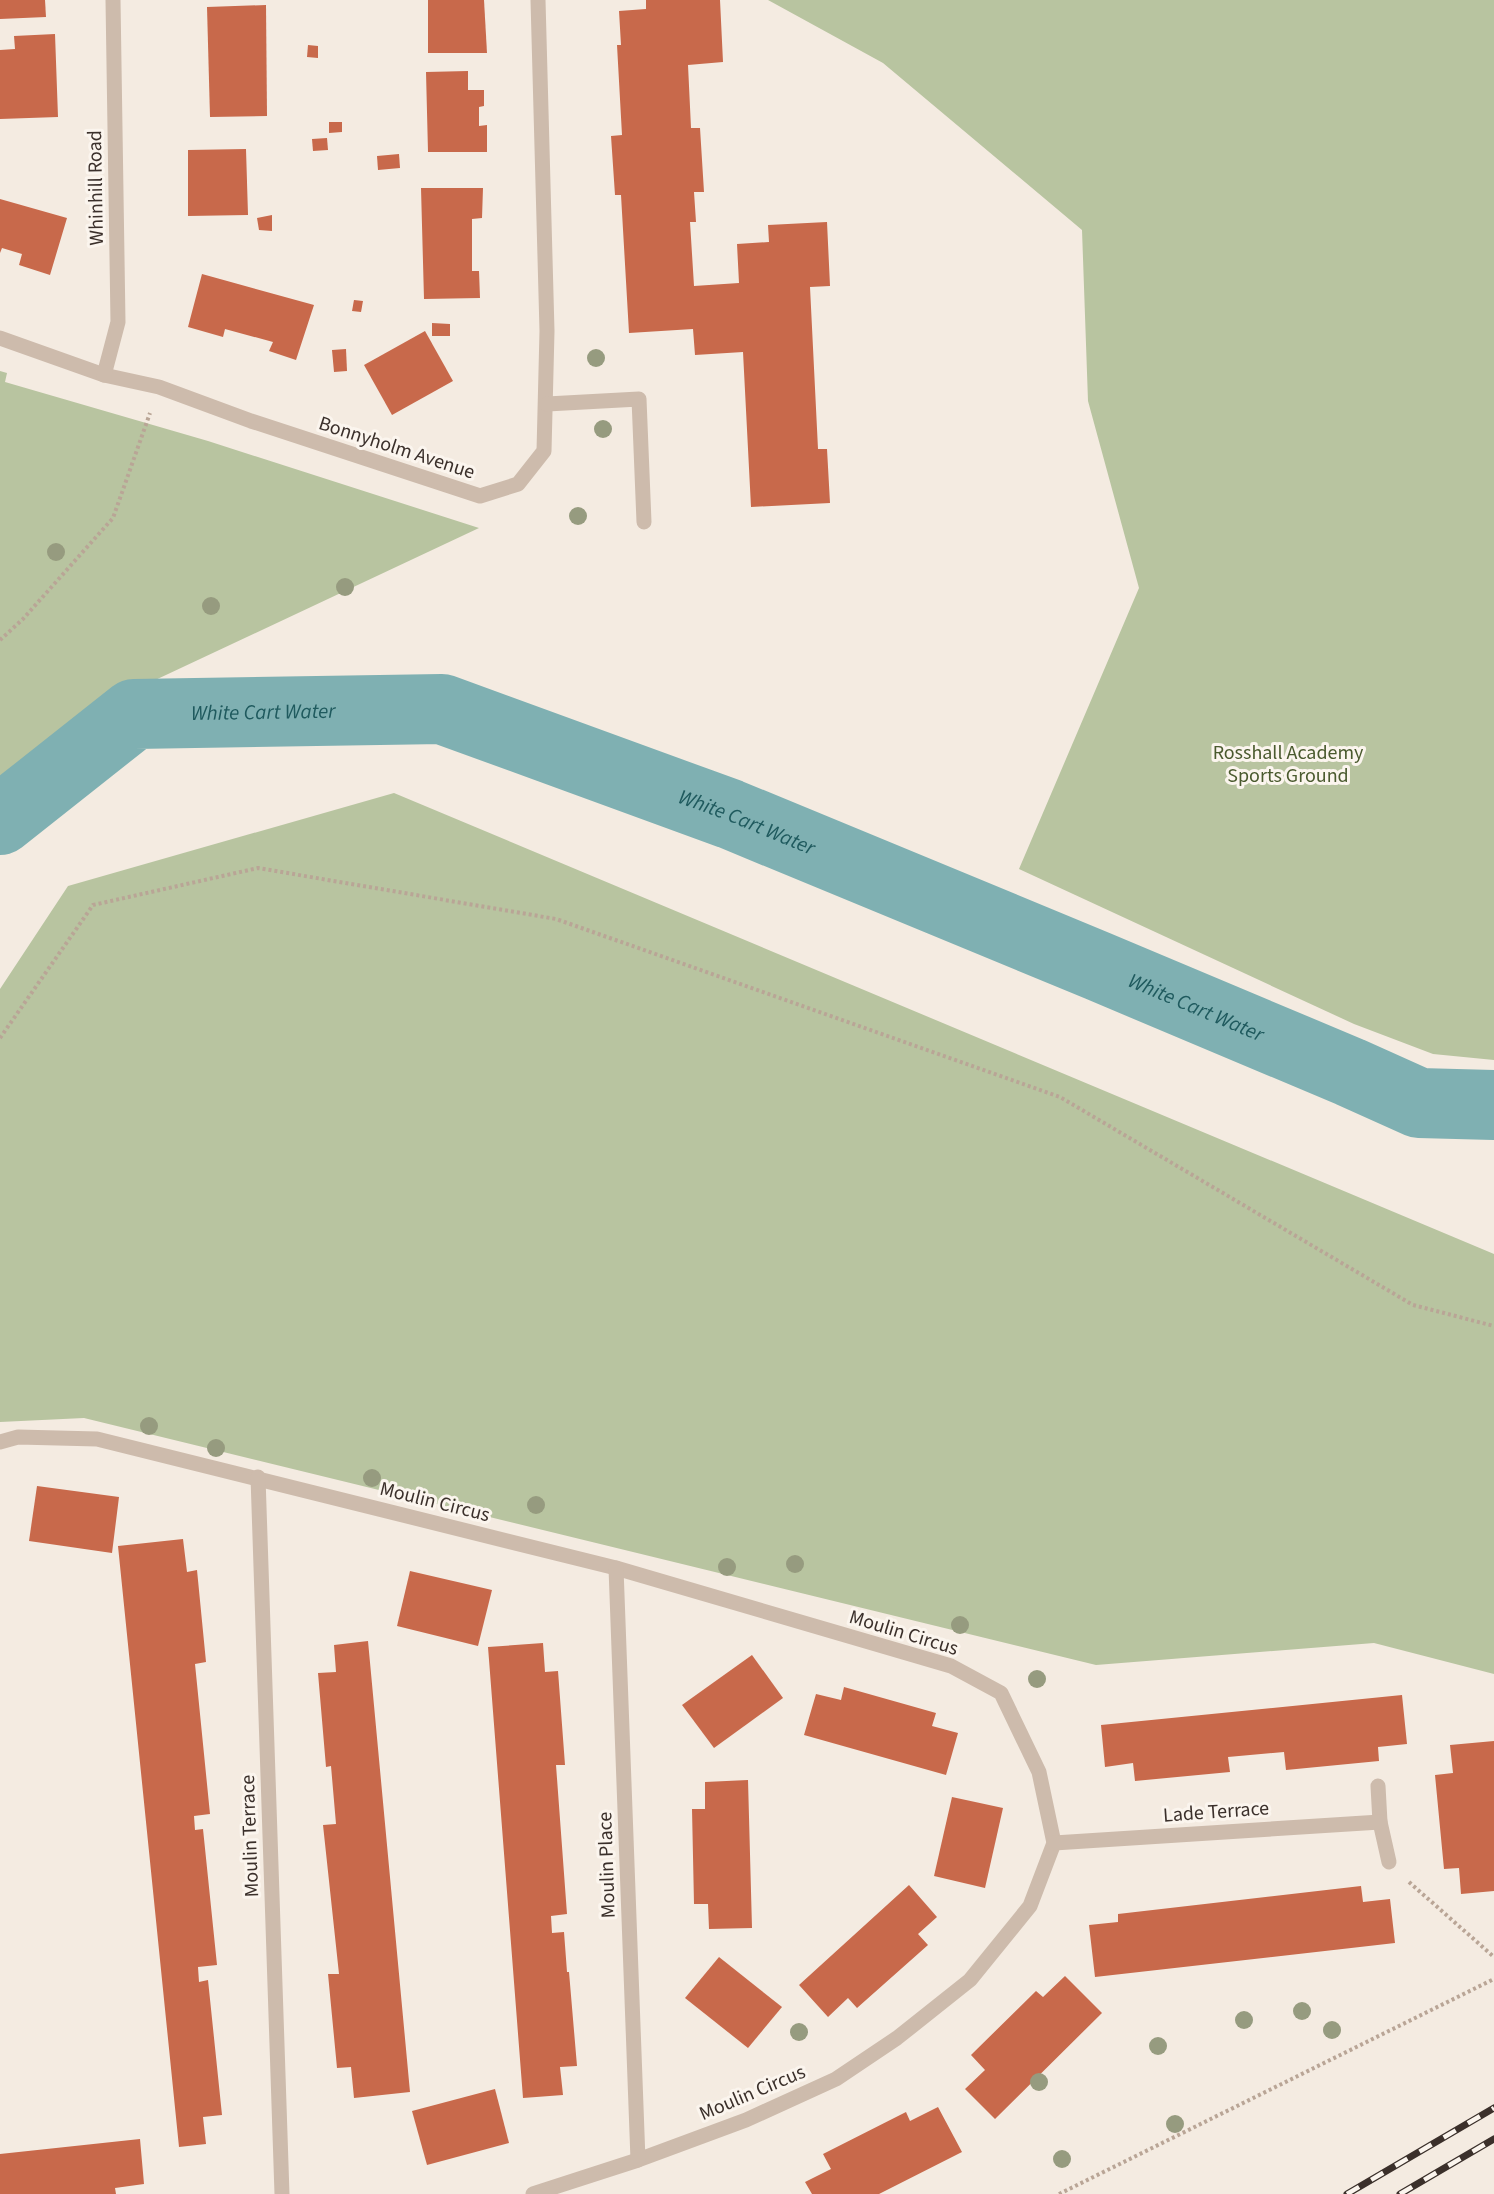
<svg xmlns="http://www.w3.org/2000/svg" width="1494" height="2194" viewBox="0 0 1494 2194" font-family="'Source Sans 3',sans-serif">
<rect width="100%" height="100%" fill="#f4ebe1"/>
<g fill="#b8c4a0">
<path d="M768 0H1494V1060L1433 1054 1354 1024 1019 869 1139 588 1088 401 1082 230 883 63Z"/>
<path d="M0 371 7 373 5 382 208 441 479 528 151 682 0 804Z"/>
<path d="M394 793 1494 1254V1674L1374 1643 1096 1665 84 1418 0 1422V989L68 886Z"/>
</g>
<g fill="none" stroke-linecap="round" stroke-linejoin="round">
<path stroke="#7fb0b2" stroke-width="70" id="s1" d="M0 820 134 714 442 709 730 814 1098 966 1350 1072 1419 1103 1494 1105"/>
</g>
<g fill="#c8694b">
<path d="M0 0H45L46 17 0 19Z"/>
<path d="M428 0H484L487 53H428Z"/>
<path d="M646 0H720L723 62 688 65 691 128H700L704 192H694L696 222H690L694 286 739 283 737 244 769 242 768 225 827 222 830 286 810 287 818 449H827L830 503 751 507 743 352 695 355 693 329 629 333 621 195H615L611 136 622 135 617 45H621L619 11 646 9Z"/>
<path d="M266 5 267 116 210 117 207 7Z"/>
<path d="M55 34 58 117 0 119V50L15 49 14 36Z"/>
<path d="M308 45 318 46V58L307 57Z"/>
<path d="M468 71V90H484V106L479 107V126L487 125V152H428L426 72Z"/>
<path d="M329 122H342V132L329 133Z"/>
<path d="M327 138 328 150 313 151 312 139Z"/>
<path d="M246 149 248 215 188 216V150Z"/>
<path d="M399 154 400 168 378 170 377 156Z"/>
<path d="M421 188H483L482 218 472 219V271H479L480 298 424 299Z"/>
<path d="M0 199 67 218 50 275 19 265 22 254 2 248 0 253Z"/>
<path d="M272 215V231L259 230 257 218Z"/>
<path d="M202 274 314 305 296 360 269 351 273 342 225 329 223 337 188 327Z"/>
<path d="M354 300 363 301 361 312 352 311Z"/>
<path d="M432 323 450 324V336H432Z"/>
<path d="M425 331 453 381 392 415 364 365Z"/>
<path d="M346 349 347 371 334 372 332 350Z"/>
<path d="M37 1486 119 1497 112 1553 29 1541Z"/>
<path d="M183 1539 187 1572 197 1570 206 1662 195 1664 210 1814 194 1816 195 1830 203 1829 217 1965 198 1967 199 1982 208 1980 222 2115 203 2117 206 2144 179 2147 118 1546Z"/>
<path d="M410 1571 492 1590 478 1646 397 1626Z"/>
<path d="M368 1641 410 2092 354 2098 351 2067 337 2068 328 1974H339L323 1825 336 1824 331 1766 326 1767 318 1673 336 1672 334 1645Z"/>
<path d="M543 1643 545 1672 558 1671 565 1765H556L567 1914 551 1916 552 1933 564 1932 567 1972H569L577 2066 560 2067 563 2095 523 2098 488 1647Z"/>
<path d="M752 1655 783 1698 714 1748 682 1705Z"/>
<path d="M844 1687 936 1713 932 1726 958 1733 946 1775 804 1735 816 1694 841 1700Z"/>
<path d="M1402 1695 1407 1744 1378 1747 1379 1761 1286 1770 1284 1752 1228 1757 1230 1772 1135 1781 1133 1763 1105 1767 1101 1725Z"/>
<path d="M1494 1741V1891L1461 1894 1459 1868 1444 1869 1435 1775 1453 1773 1450 1745Z"/>
<path d="M748 1780 752 1928 709 1929 708 1904H694L692 1809H705V1782Z"/>
<path d="M952 1797 1003 1808 985 1888 934 1876Z"/>
<path d="M909 1885 937 1917 918 1934 928 1945 857 2008 848 1998 828 2017 799 1985Z"/>
<path d="M1361 1886 1363 1902 1390 1899 1395 1943 1095 1977 1089 1925 1118 1922V1914Z"/>
<path d="M719 1957 782 2007 748 2048 685 1998Z"/>
<path d="M1065 1976 1102 2013 995 2119 965 2089 985 2070 971 2055 1036 1991 1043 1997Z"/>
<path d="M495 2089 509 2143 427 2165 412 2111Z"/>
<path d="M938 2107 962 2152 879 2194H812L805 2182 831 2169 823 2154 906 2112 910 2121Z"/>
<path d="M140 2139 144 2184 115 2188 116 2194H0V2154Z"/>
</g>
<g fill="none" stroke-linecap="round" stroke-linejoin="round">
<g stroke="#b9a596" stroke-width="4" stroke-dasharray="3 3" stroke-linecap="butt">
<path d="M0 640 23 619 113 518 150 413"/>
<path d="M0 1038 93 905 258 868 556 919 1060 1097 1413 1305 1494 1326"/>
<path d="M1409 1882 1494 1957"/>
<path d="M1059 2194 1494 1979"/>
</g>
<g stroke="#cdbbac" stroke-width="15">
<path d="M0 338 104 375 159 387 251 421 480 496 518 484 544 451 547 331 538 0"/>
<path d="M104 375 118 322 113 0"/>
<path d="M547 404 639 399 644 522"/>
<path d="M0 1442 18 1437 97 1439 616 1568 951 1666 1001 1693 1039 1772 1054 1843 1030 1906 970 1980 897 2038 836 2079 746 2120 638 2160 533 2194"/>
<path d="M258 1477 282 2194"/>
<path d="M616 1568 638 2160"/>
<path d="M1378 1786 1380 1822 1389 1862"/>
<path d="M1054 1843 1380 1822"/>
</g>
<g stroke="#3b302b" stroke-width="7">
<g id="rail">
<path d="M1347 2194 1494 2108"/>
<path d="M1400 2194 1494 2139"/>
</g>
</g>
<use href="#rail" stroke="#fbf5ee" stroke-width="4.5" stroke-dasharray="14" stroke-linecap="butt"/>
</g>
<g fill="#969b7f">
<circle cx="596" cy="358" r="9"/>
<circle cx="603" cy="429" r="9"/>
<circle cx="578" cy="516" r="9"/>
<circle cx="56" cy="552" r="9"/>
<circle cx="345" cy="587" r="9"/>
<circle cx="211" cy="606" r="9"/>
<circle cx="149" cy="1426" r="9"/>
<circle cx="216" cy="1448" r="9"/>
<circle cx="372" cy="1478" r="9"/>
<circle cx="536" cy="1505" r="9"/>
<circle cx="795" cy="1564" r="9"/>
<circle cx="727" cy="1567" r="9"/>
<circle cx="960" cy="1625" r="9"/>
<circle cx="1037" cy="1679" r="9"/>
<circle cx="1302" cy="2011" r="9"/>
<circle cx="1244" cy="2020" r="9"/>
<circle cx="1332" cy="2030" r="9"/>
<circle cx="799" cy="2032" r="9"/>
<circle cx="1158" cy="2046" r="9"/>
<circle cx="1039" cy="2082" r="9"/>
<circle cx="1175" cy="2124" r="9"/>
<circle cx="1062" cy="2159" r="9"/>
</g>
<g text-anchor="middle" stroke-width="6" stroke-linejoin="round" paint-order="stroke">
<g font-size="20" fill="#3b302b" stroke="#fbf5ee">
<text transform="translate(95 188) rotate(-91)" y="7">Whinhill Road</text>
<text transform="translate(397 447) rotate(18)" y="7">Bonnyholm Avenue</text>
<text transform="translate(435 1501) rotate(14)" y="7">Moulin Circus</text>
<text transform="translate(904 1632) rotate(17)" y="7">Moulin Circus</text>
<text transform="translate(1216 1811) rotate(-4)" y="7">Lade Terrace</text>
<text transform="translate(249 1836) rotate(-92)" y="7">Moulin Terrace</text>
<text transform="translate(606 1865) rotate(-92)" y="7">Moulin Place</text>
<text transform="translate(752 2092) rotate(-23)" y="7">Moulin Circus</text>
</g>
<g font-size="20" fill="#4a5a2e" stroke="#fbf5ee">
<text x="1288" y="759">Rosshall Academy<tspan x="1288" dy="23">Sports Ground</tspan></text>
</g>
<g font-size="21" font-style="italic" fill="#1f5a5e" stroke="#fbf5ee">
<text dy="7" stroke="none"><textPath href="#s1" startOffset="300">White Cart Water</textPath></text>
<text dy="7" stroke="none"><textPath href="#s1" startOffset="804">White Cart Water</textPath></text>
<text dy="7" stroke="none"><textPath href="#s1" startOffset="1290">White Cart Water</textPath></text>
</g>
</g>
</svg>
